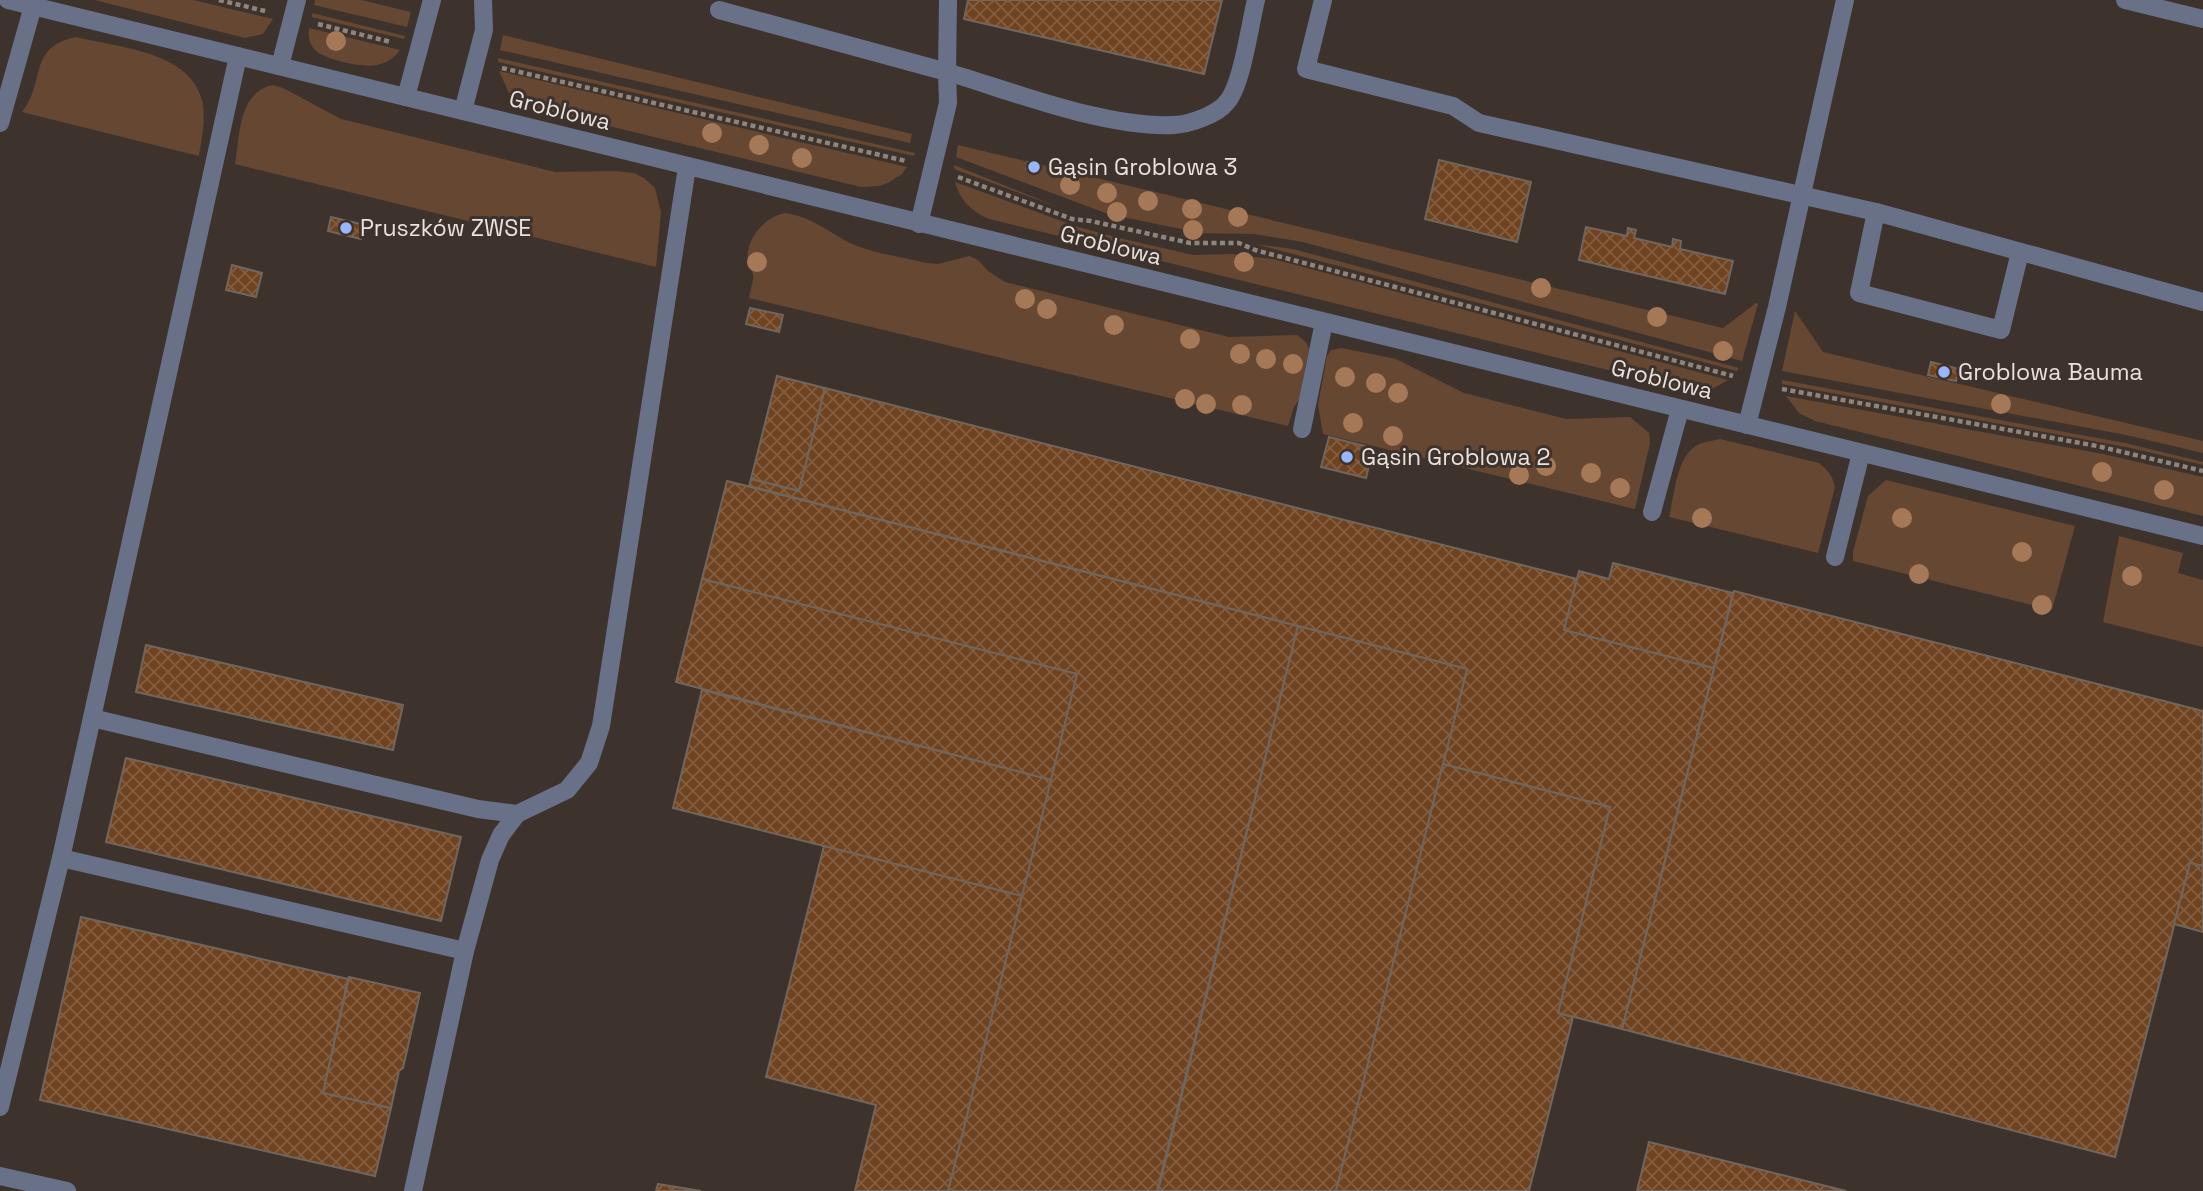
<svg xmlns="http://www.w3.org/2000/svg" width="2203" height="1191" viewBox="0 0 2203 1191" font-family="'Space Grotesk',sans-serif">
<defs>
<pattern id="building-cross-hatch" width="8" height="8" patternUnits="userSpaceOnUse" patternTransform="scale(1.75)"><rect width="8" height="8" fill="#704320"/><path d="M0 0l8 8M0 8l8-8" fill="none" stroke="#845e40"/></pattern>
</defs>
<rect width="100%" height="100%" fill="#3e332c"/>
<g fill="#654732">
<path d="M95 0H193L273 19 263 34 245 38Z"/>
<path d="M315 0H361L411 12 407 27 314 5Z"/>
<path d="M312 13 405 36 404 39 312 17Z"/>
<path d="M309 28 400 50C394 58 387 63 377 65 363 68 324 60 314 49 309 43 308 36 309 28Z"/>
<path d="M503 35 912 134 910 143 500 50Z"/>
<path d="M76 37C116 47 187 51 201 97 207 114 202 138 199 156L22 112C46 83 27 47 76 37Z"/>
<path d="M498 58 915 153 914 156 498 62Z"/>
<path d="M499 71 907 167 902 174 888 183 879 186 861 187 530 107 509 93Z"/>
<path d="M273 85 283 88 341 119 555 172 616 171 634 173 644 178 655 188 661 212 656 267 235 164C240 136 238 92 273 85Z"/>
<path d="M958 145 1723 328 1756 303 1758 304 1742 361 1303 242 1254 234 1191 233 1186 230 1108 214 956 157Z"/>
<path d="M954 165 1058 207 1074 213 954 169Z"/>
<path d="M955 182 1075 226 1115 237 1193 255 1232 254 1273 259 1728 380 1712 389 1690 390 989 219C972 212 960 200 955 182Z"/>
<path d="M785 213C810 216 829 232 850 243 871 253 903 257 926 263L938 264 969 256 978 260 988 271 1005 282 1229 337 1297 335 1306 342 1309 349 1299 400 1294 407 1288 426 749 298C750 291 754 281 753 275 753 271 749 268 748 264 744 240 764 217 785 213Z"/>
<path d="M1255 244 1293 249 1739 368 1737 371Z"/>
<path d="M1795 311 1823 352 2203 441V453L2126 435 1782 371Z"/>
<path d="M1342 348 1396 359 1464 393 1566 419 1630 417 1649 433 1650 443 1635 509 1323 434 1318 405 1327 356 1331 350Z"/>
<path d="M1782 380 2125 443 2203 462V465L2131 448 1782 384Z"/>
<path d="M1786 396 2103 454 2203 477V516L1815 421 1799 413Z"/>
<path d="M1720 439 1819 463C1828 470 1833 477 1835 487L1818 553 1669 517C1674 497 1676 462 1693 448 1700 442 1711 441 1720 439Z"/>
<path d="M1886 480 2075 526 2052 610 1853 561V552L1868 496Z"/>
<path d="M2119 536 2183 553 2178 573 2203 580V647L2103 622Z"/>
</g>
<g fill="url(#building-cross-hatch)" stroke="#71665e" stroke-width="2">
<path d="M968 0H1222L1204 74 964 19Z"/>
<path d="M1439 160 1531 182 1517 242 1425 219Z"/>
<path d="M1028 162 1041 166 1039 172 1026 169Z"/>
<path d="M331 217 365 225 361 239 328 231Z"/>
<path d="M1586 227 1627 236 1628 228 1636 230 1634 238 1672 247 1673 239 1681 241 1680 249 1733 261 1725 294 1579 260Z"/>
<path d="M232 265 262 273 256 297 226 290Z"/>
<path d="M750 308 783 315 779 332 746 324Z"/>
<path d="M1931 362 1959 369 1956 381 1928 375Z"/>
<path d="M777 376 825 388 799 491 751 479Z"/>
<path d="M825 388 1577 579 1564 630 1714 668 1622 1029 1558 1013 1610 807 1443 764 1467 669 749 486 751 479 799 491Z"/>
<path d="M1329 437 1373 448 1366 478 1321 467Z"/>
<path d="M1380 452 1394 455 1392 462 1379 459Z"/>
<path d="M727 481 1298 626 1157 1191H948L1077 674 702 579Z"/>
<path d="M1613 563 1733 593 1714 668 1564 630 1579 571 1609 579Z"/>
<path d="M702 579 1077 674 1051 780 676 682Z"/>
<path d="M1734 591 2203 711V866L2190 863 2115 1157 1622 1029Z"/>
<path d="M1298 626 1467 669 1336 1191H1158Z"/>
<path d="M146 645 403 705 393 750 136 692Z"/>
<path d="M702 690 1051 780 1022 896 673 808Z"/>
<path d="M126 758 461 837 441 921 106 842Z"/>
<path d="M1443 764 1610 807 1558 1013 1573 1017 1529 1191H1336Z"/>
<path d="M824 846 1022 896 948 1191H855L876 1105 766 1077Z"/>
<path d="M2190 863 2203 866V932L2174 924Z"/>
<path d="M81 917 348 979 323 1093 391 1108 375 1176 40 1100Z"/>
<path d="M349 977 420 993 403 1068 399 1071 391 1108 323 1093Z"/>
<path d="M1649 1142 1846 1191H1637Z"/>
<path d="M658 1184 701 1191H656Z"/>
</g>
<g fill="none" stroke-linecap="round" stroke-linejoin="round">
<g stroke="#8e857f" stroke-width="4.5" stroke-dasharray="5 3.5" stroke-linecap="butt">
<path d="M219 0 265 11"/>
<path d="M318 24 391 42"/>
<path d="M502 68 906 161"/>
<path d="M958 177 1072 219 1091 221 1190 243H1239L1255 250 1733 376"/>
<path d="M1782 389 2097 446 2203 471"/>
</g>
<g stroke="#687187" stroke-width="18">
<path d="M8 0 2203 536"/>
<path d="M948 0 947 72C1014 92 1105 128 1174 125 1190 124 1217 115 1227 102 1242 85 1250 24 1256 0"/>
<path d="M1323 0 1306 69 1453 106 1479 123 1876 212 2203 302"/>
<path d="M2125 0 2203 19"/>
<path d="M719 10 947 72 948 103 919 224"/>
<path d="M280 66 297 0"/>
<path d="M406 97 432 0"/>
<path d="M463 111 484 30 483 0"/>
<path d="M0 123 33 6"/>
<path d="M1876 212 1859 293 2001 330 2020 252"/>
<path d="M1747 425 1777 307 1845 0"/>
<path d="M1302 429 1324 322"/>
<path d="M1652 512 1680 409"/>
<path d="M1835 557 1861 453"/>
<path d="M92 718 478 809 517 814"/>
<path d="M61 858 465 951"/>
<path d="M0 1107 61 858 238 56"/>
<path d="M0 1176 67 1191"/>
<path d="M413 1191 465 951 490 860 501 835 517 814 567 790 589 763 601 726 687 167"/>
</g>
</g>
<g fill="#a57858">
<circle cx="336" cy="41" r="10"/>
<circle cx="712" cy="133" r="10"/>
<circle cx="759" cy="145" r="10"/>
<circle cx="802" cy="158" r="10"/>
<circle cx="1070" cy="185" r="10"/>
<circle cx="1107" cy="193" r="10"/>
<circle cx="1148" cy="201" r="10"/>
<circle cx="1192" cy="209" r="10"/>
<circle cx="1117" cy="212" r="10"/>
<circle cx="1238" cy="217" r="10"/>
<circle cx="1193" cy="230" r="10"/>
<circle cx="757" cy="262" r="10"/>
<circle cx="1244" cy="262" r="10"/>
<circle cx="1541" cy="288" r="10"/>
<circle cx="1025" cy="299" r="10"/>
<circle cx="1047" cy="309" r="10"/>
<circle cx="1657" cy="317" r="10"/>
<circle cx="1114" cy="325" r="10"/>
<circle cx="1190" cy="339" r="10"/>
<circle cx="1723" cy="351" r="10"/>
<circle cx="1240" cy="354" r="10"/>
<circle cx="1266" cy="359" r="10"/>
<circle cx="1293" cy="364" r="10"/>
<circle cx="1345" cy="377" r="10"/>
<circle cx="1376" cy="383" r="10"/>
<circle cx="1398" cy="393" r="10"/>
<circle cx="1185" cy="399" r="10"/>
<circle cx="1206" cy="404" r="10"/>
<circle cx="2001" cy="404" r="10"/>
<circle cx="1242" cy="405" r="10"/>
<circle cx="1353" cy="423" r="10"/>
<circle cx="1393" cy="436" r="10"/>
<circle cx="1546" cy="466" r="10"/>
<circle cx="2102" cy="472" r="10"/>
<circle cx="1591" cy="473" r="10"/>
<circle cx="1519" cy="475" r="10"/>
<circle cx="1620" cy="488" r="10"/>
<circle cx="2164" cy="490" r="10"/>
<circle cx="1702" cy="518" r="10"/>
<circle cx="1902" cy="518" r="10"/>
<circle cx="2022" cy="552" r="10"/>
<circle cx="1919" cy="574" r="10"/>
<circle cx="2132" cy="576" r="10"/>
<circle cx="2042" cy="605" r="10"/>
</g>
<g fill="#99b5fd" stroke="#3e332c" stroke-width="2.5">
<circle cx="1034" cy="167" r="7"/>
<circle cx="346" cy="228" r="7"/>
<circle cx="1944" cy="372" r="7"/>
<circle cx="1347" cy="457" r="7"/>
</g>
<g text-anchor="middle" stroke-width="6" stroke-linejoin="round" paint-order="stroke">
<g font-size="23" fill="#e9e2de" stroke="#3e332c">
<text transform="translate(560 110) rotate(14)" y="8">Groblowa</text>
<text transform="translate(1111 245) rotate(14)" y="8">Groblowa</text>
<text transform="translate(1662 379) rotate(14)" y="8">Groblowa</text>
</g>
<g font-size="23" fill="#e9e2de" stroke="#3e332c" text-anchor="start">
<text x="1048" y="175">Gąsin Groblowa 3</text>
<text x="360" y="236">Pruszków ZWSE</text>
<text x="1958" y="380">Groblowa Bauma</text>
<text x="1361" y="465">Gąsin Groblowa 2</text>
</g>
</g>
</svg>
